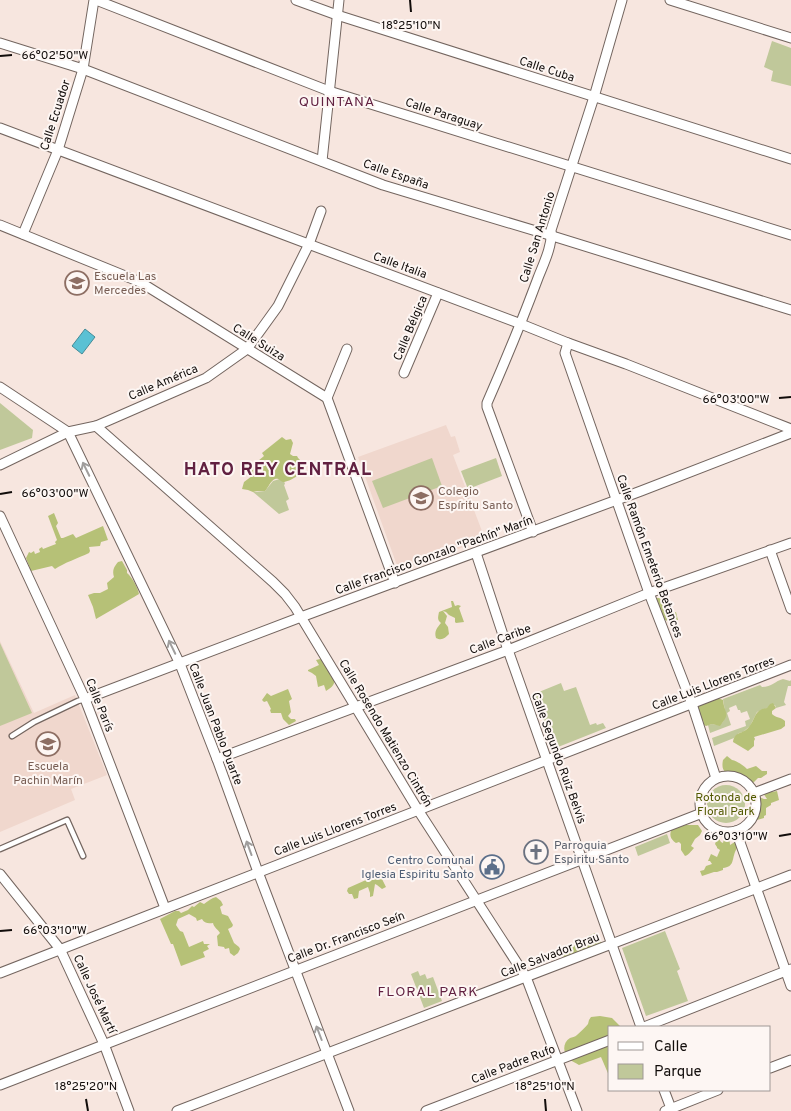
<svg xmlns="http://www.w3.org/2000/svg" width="791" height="1111" viewBox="0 0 791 1111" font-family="Overpass,sans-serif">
<rect width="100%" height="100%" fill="#f7e6df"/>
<g fill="#f0d7cd">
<path d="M446 425 451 437 455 436 460 452 453 455 485 539 399 571 358 457Z"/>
<path d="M0 641 34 713 75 695 107 775 71 789 75 800 0 832Z"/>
</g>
<g fill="#c0c89a">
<path d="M772 41 791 48V86L771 81 773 71 764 67Z"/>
<path d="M0 403 33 430 32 438 0 450Z"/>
<path d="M432 458 442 486 383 508 372 481Z"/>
<path d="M496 458 502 476 468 489 461 471Z"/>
<path d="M283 478 285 484 284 485 289 499 286 501 289 510 279 514 253 492 265 491 273 481Z"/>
<path d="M0 643 32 713 0 726Z"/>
<path d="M783 679 790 681 791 680V686H788L784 702 786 705 776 708 775 705 757 712 750 726 743 732 739 733 734 738 714 746 712 738 746 726 745 721 750 719 747 711 741 713 740 710H738L736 705 729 708 730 711 727 713 731 725 710 733 708 725 712 724 717 725 723 722 725 711 723 699 760 685 762 687C772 687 775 681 783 679Z"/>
<path d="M561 683 564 691 576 687 590 725 596 723 597 725 603 723 606 728 553 749 534 694Z"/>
<circle cx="726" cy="804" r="19"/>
<path d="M667 834 670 843 638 856 635 847Z"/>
<path d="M665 931 680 969 677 971 688 1001 646 1016 622 948Z"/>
<path d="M418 971 420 976 425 974 427 979 433 977 442 1001 424 1008 411 974Z"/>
</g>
<g fill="#b6c177">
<path d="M282 437 286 440 291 439 293 443 290 454 293 456H297C299 460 303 462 304 466 304 473 290 482 283 482 279 481 280 478 275 479 271 480 268 488 265 491H257L253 492 248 490 242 489 244 482 252 476 247 470 264 456 262 453Z"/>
<path d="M54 513 58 523 56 526 61 538H63L73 534 76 538 103 526 108 540 101 542 100 546 89 547 90 551 89 553C78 558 64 563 55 569L52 566 31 571 26 558 29 552 31 553 34 551 35 554 40 552 39 549 42 547 43 549 56 544 55 542 57 540 48 516Z"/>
<path d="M122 561 127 570V573C132 577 138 588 139 594L134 597 96 619 93 607 88 595 94 593H100L108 589 107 583 114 577C112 570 114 567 118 562Z"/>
<path d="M661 596H664L672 614 676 612 678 620 671 623C660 616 649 617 649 602L653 598H659Z"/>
<path d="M451 601H453L455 606 458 605 461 606 459 608 464 622 456 623 455 622V618L449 615 446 612 443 611 447 616 445 623 448 627 449 634C445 638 442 641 436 638 434 631 437 628 441 623 437 620 438 617 439 612L452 607Z"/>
<path d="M320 659H323L330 669V675L334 678C336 684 331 688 326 691L324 685 318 687 316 676 312 673 308 671V670L319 665 316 660Z"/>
<path d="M288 689 292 699 289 701 291 712 288 716 291 719H295L296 721 289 725 283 719 281 713H271L270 710 271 709 267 701 264 702 262 700 267 693 271 696Z"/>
<path d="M718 698 723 700C725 716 731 712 720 726L712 724 706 726 704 725 703 720H702L697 708 699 703Z"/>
<path d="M773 703 776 708 772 711V714C776 718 781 717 785 721V726L781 729 754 737 755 739 754 741V746L748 751 733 742C735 731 741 735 748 728 756 720 753 710 767 708L770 704Z"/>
<path d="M727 756 732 760C737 761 743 765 747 769L756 766 762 771H767V774L761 778H758L749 787C747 786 745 784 743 783 737 780 734 782 730 774L731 771 726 772C722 770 722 765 723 760Z"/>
<path d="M767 789 772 792 777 791 779 800 771 803V805L766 808V815L764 816V818L757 820 751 815 752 810 759 809 758 800 759 797 764 799H767L763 793Z"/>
<path d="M686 825H698L702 831 700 835 695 839 691 846 694 848C691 851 689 855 685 856L681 850V844L679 842 676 843C670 839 669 834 672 829Z"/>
<path d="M729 835 730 845 738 840C738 845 737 848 735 852 732 860 734 867 723 868V870L717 872H714L702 876 700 871 704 870 706 866 712 864 710 861H708L711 854 717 857 720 850 717 848V847L715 844 717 839H719L721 842 723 843 724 839Z"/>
<path d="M379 873 386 887 382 889 377 885 375 884 373 896 370 897V893L368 887 359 891 358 898 354 899 352 894H349L347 891 348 888 366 880 365 877 372 875 373 879H375L376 874Z"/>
<path d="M216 897 221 901 223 905 220 907 222 914 228 916 233 925 232 927 228 929 234 943 239 947 240 949 238 953 234 956 230 953 229 948 225 949 224 947 218 946 217 936 220 933C218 929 214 928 213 923 208 924 204 923 202 919L197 921 196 918 189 914 178 919 176 925 180 931 183 932 189 947 203 941 204 944H210L207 946 209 949 203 952 205 957 181 966 173 944H171L160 919 175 911H179L181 913 188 910 192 906 194 907 200 902 204 904C208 901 212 898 216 897Z"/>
<path d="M595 933H597L595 937V940C599 940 601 940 602 945L588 954 583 950 576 953 574 957 565 958 562 956 564 950 577 944 576 942 587 939 588 936Z"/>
<path d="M600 1016 612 1018 621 1027H610V1078L601 1057 579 1065C576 1063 571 1061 569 1059 563 1053 562 1043 570 1038 572 1037 575 1037 577 1035 581 1031 585 1028 588 1024L589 1020 591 1017Z"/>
</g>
<path fill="#5ac1d4" stroke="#448b97" d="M85 329 95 337 82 354 72 346Z"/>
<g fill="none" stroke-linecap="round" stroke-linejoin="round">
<g stroke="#73655f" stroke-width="7">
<g id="service">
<path d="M12 736 34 722 78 701 85 699"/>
<path d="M0 849 67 820 83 856"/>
</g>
</g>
<g stroke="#73655f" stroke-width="11">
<g id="minor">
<path d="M96 0 329 91 791 235"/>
<path d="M296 0 337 15 791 159"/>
<path d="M670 0 791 38"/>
<path d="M0 43 83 69 383 185 546 234 791 310"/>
<path d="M0 128 521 324 568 343 626 364 791 429"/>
<path d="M322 161 339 0"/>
<path d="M0 225 140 282 327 398 395 583"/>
<path d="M23 234 58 150 83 69 94 0"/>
<path d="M568 343 565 353 649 593 692 704 716 778"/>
<path d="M404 373 438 293"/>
<path d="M0 387 68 432 180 664 217 759 258 872 349 1111"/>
<path d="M327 398 347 349"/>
<path d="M96 426 273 582 285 594 295 607 418 810 526 977 577 1111"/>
<path d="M0 465 68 432 96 426 206 378 247 349 278 306 309 244 321 211"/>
<path d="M0 516 85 699 165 908"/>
<path d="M533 532 487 407V403C505 362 522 321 538 278 543 265 553 245 551 230L594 97 622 0"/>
<path d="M770 550 791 609"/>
<path d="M476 553 508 650 641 1027"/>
<path d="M85 699 301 617 641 491 791 433"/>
<path d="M217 759 508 650 649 593 791 543"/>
<circle cx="728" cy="804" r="28"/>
<path d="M754 793 791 779"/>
<path d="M736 831 791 986"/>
<path d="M0 874 60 949 104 1044 129 1111"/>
<path d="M0 973 791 665"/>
<path d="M644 1027 791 969"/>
<path d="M770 1068 791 1060"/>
<path d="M0 1085 702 813"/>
<path d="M664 1090 672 1111"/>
<path d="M177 1111 791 875"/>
<path d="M426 1111 610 1040"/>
<path d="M665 1111 718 1090"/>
</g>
</g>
<use href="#service" stroke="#fff" stroke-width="4.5"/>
<use href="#minor" stroke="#fff" stroke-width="9"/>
</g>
<defs><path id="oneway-shaft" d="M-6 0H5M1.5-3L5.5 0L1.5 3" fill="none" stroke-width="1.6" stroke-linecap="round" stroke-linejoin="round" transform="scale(1.25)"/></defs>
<g stroke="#a09e9d">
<use href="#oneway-shaft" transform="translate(86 469) rotate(-116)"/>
<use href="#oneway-shaft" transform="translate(172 647) rotate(-116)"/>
<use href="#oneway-shaft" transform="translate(249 848) rotate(-110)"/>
<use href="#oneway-shaft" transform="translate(319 1033) rotate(-111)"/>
</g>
<path fill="none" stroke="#110c0a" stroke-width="2" d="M410 0 411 12M0 56 12 55M779 398 791 397M0 494 12 492M779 836 791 834M0 931 12 930M86 1099 88 1111M545 1099 546 1111"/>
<defs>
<g id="school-ring" transform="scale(1.25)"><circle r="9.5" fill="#fdf6f3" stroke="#8d6e63" stroke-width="1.5"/><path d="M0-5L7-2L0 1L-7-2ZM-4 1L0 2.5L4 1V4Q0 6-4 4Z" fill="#8d6e63"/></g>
<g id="church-ring" transform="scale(1.25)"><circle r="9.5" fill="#fdf6f3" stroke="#6b7280" stroke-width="1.5"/><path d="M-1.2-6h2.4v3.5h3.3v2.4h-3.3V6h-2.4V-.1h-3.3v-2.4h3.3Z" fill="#6b7280"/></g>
<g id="civic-ring" transform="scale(1.25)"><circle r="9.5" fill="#fdf6f3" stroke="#5c6f8a" stroke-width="1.5"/><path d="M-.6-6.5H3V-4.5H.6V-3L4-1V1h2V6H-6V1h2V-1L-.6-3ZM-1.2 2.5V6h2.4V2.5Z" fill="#5c6f8a"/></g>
</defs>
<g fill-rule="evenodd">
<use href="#school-ring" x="77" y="283"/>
<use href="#school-ring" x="421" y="498"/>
<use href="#school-ring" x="48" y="744"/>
<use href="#church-ring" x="536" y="852"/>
<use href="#civic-ring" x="492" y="867"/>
</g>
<g text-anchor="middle" stroke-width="4" stroke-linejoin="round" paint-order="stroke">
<g font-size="12" fill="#110c0a" stroke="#fdf6f3">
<text transform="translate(547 69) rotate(18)" y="4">Calle Cuba</text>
<text transform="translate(444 114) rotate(18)" y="4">Calle Paraguay</text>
<text transform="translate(55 115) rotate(-72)" y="4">Calle Ecuador</text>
<text transform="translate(396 174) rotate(19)" y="4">Calle España</text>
<text transform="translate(537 237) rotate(-73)" y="4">Calle San Antonio</text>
<text transform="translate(400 265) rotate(20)" y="4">Calle Italia</text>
<text transform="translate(410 328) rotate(-67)" y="4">Calle Bélgica</text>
<text transform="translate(259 342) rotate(32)" y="4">Calle Suiza</text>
<text transform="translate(163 382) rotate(-23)" y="4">Calle América</text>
<text transform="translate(434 555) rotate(-20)" y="4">Calle Francisco Gonzalo "Pachín" Marín</text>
<text transform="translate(650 556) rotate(70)" y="4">Calle Ramón Emeterio Betances</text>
<text transform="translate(500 639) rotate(-21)" y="4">Calle Caribe</text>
<text transform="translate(713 683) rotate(-21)" y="4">Calle Luis Llorens Torres</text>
<text transform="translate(100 705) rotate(68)" y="4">Calle París</text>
<text transform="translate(216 724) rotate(69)" y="4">Calle Juan Pablo Duarte</text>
<text transform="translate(386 733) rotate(59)" y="4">Calle Rosendo Matienzo Cintrón</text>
<text transform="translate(559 758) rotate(70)" y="4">Calle Segundo Ruiz Belvis</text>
<text transform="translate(335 829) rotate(-21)" y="4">Calle Luis Llorens Torres</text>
<text transform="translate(346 937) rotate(-21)" y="4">Calle Dr. Francisco Seín</text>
<text transform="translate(550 955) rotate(-21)" y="4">Calle Salvador Brau</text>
<text transform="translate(95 994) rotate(65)" y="4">Calle José Martí</text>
<text transform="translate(513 1064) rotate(-21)" y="4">Calle Padre Rufo</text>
</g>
<g font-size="12" fill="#785e54" stroke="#fdf6f3" text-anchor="start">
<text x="94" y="280">Escuela Las<tspan x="94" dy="14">Mercedes</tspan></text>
<text x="438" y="495">Colegio<tspan x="438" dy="14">Espíritu Santo</tspan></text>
<text x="48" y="770" text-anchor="middle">Escuela<tspan x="48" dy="14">Pachin Marín</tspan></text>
</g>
<g font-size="12" fill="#525a00" stroke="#fdf6f3">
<text x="726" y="801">Rotonda de<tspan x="726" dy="14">Floral Park</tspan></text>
</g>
<g font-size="12" fill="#5b616d" stroke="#fdf6f3" text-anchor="start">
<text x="554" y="849">Parroquia<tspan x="554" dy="14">Espiritu Santo</tspan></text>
</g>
<g font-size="12" fill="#4e5e75" stroke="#fdf6f3" text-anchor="end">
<text x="474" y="864">Centro Comunal<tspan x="474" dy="14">Iglesia Espiritu Santo</tspan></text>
</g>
<g font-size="14" letter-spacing="1" fill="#612141" stroke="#fdf6f3">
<text x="337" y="106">QUINTANA</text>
<text x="428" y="996">FLORAL PARK</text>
</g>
<g font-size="18" font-weight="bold" letter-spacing="1" fill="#612141" stroke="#fdf6f3">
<text x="278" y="475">HATO REY CENTRAL</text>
</g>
</g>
<g font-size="12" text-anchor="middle" fill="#110c0a" stroke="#fdf6f3" stroke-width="4" stroke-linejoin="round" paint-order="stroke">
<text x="411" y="29">18°25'10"N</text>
<text x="55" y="59">66°02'50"W</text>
<text x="736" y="403">66°03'00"W</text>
<text x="55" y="497">66°03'00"W</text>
<text x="736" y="840">66°03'10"W</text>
<text x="55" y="934">66°03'10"W</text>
<text x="86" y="1090">18°25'20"N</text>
<text x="545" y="1090">18°25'10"N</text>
</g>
<rect x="608" y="1026" width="162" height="65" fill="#fdf6f3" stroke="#9f9896"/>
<rect x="618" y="1042" width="25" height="8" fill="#ffffff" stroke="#9f9896"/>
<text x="654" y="1051" font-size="15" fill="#110c0a">Calle</text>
<rect x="618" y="1064" width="25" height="15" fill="#c0c89a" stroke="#9f9896"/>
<text x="654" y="1076" font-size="15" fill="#110c0a">Parque</text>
</svg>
